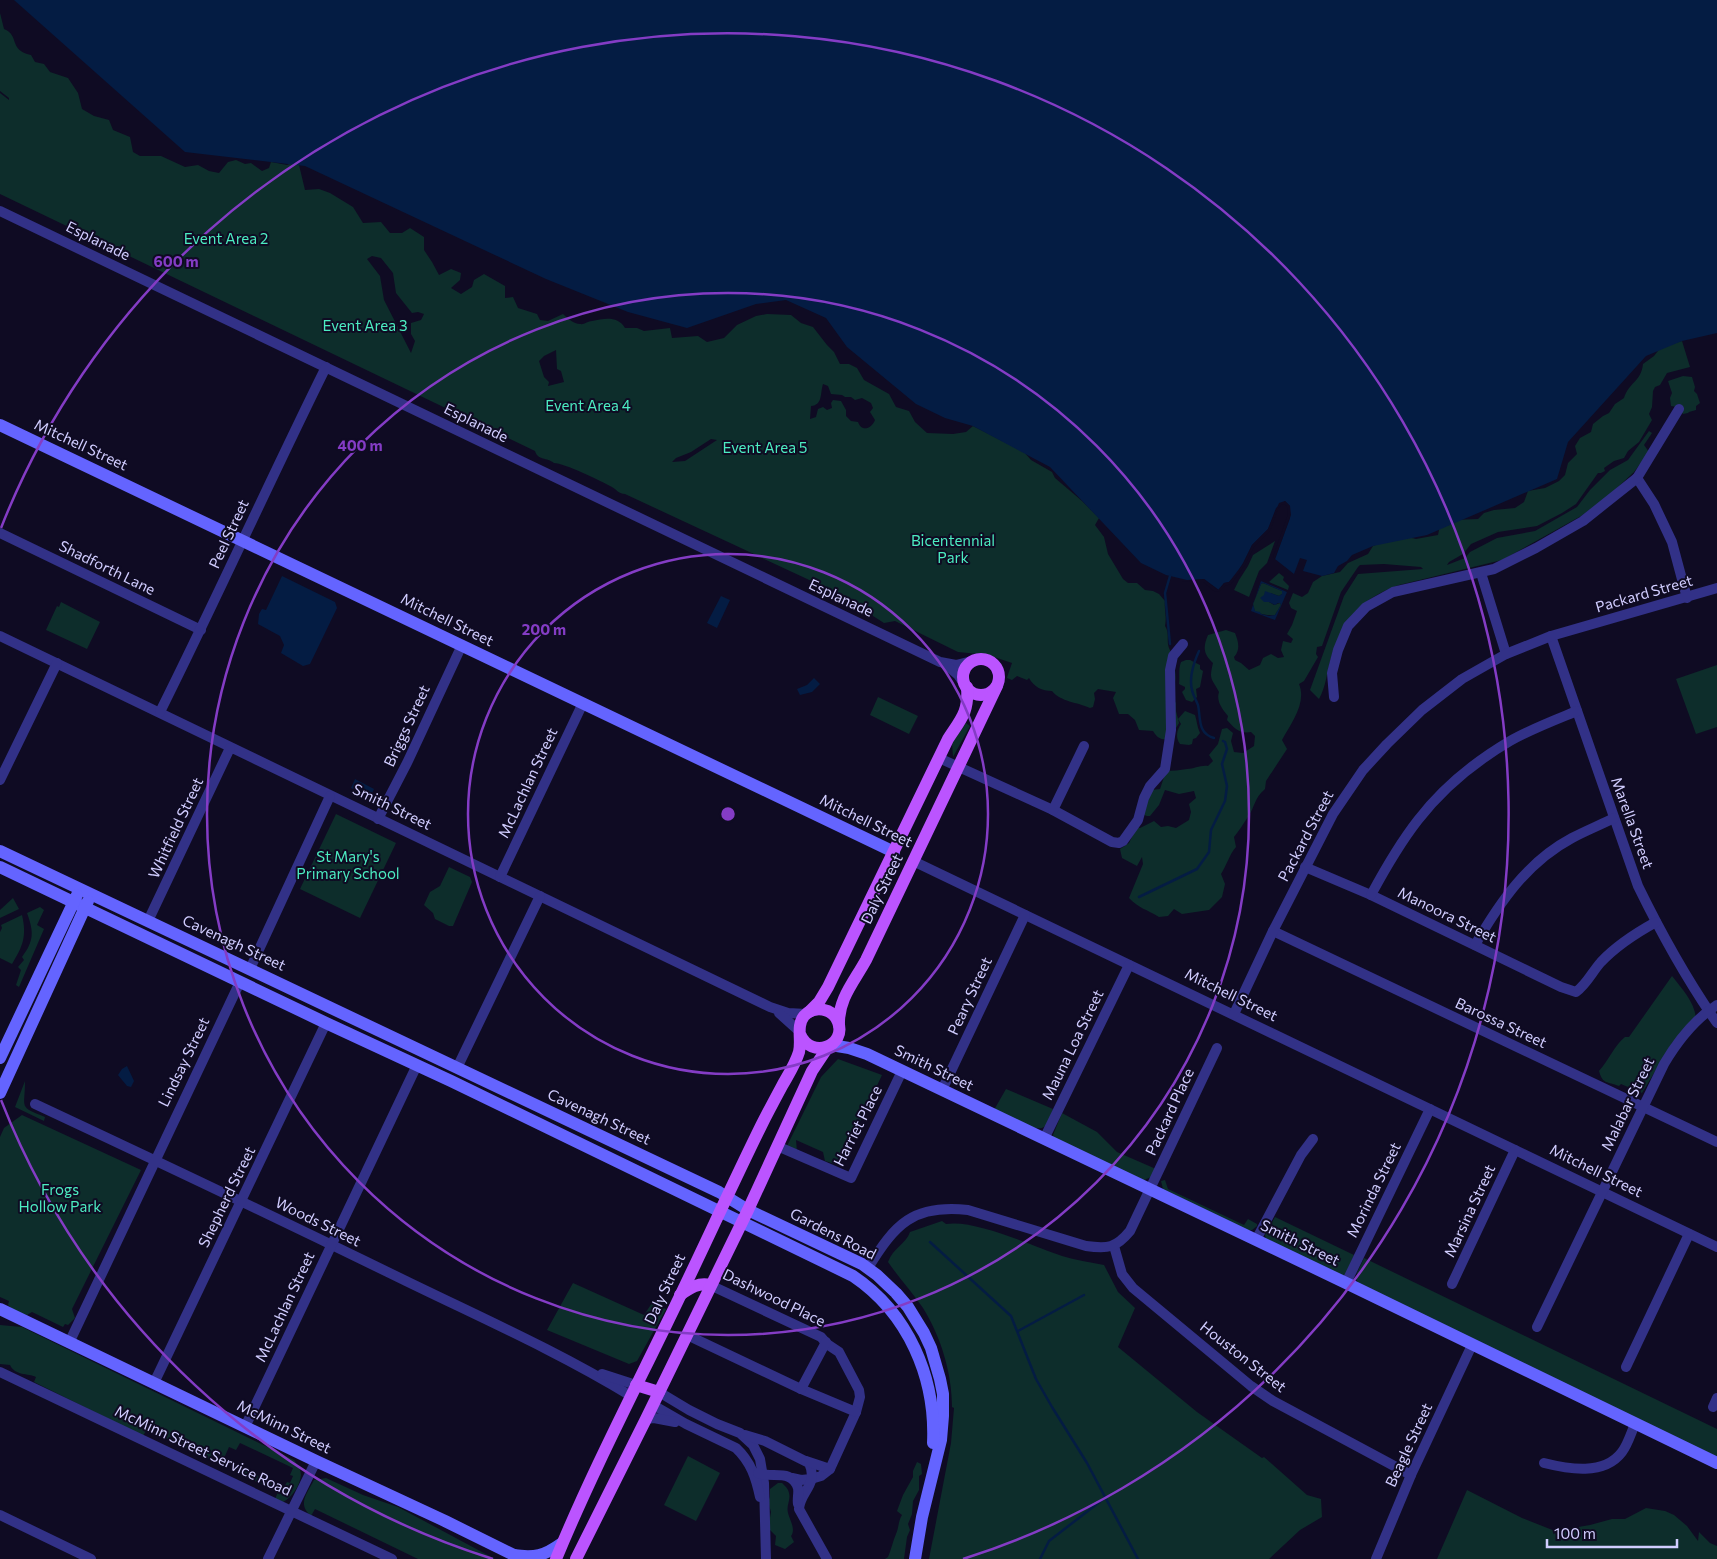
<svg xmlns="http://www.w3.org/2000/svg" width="1717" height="1559" viewBox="0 0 1717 1559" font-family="Commissioner,sans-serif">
<rect width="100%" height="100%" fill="#0f0b23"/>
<g fill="#0d2d2b" fill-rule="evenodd">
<path d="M0 13 4 29C20 35 8 50 31 55L35 62 44 64 50 72 68 78 78 93 82 109 94 116 109 120 113 130 130 137 133 152 140 156H161L185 167 198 165 209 171 219 173 228 162 236 160 245 164 251 163 262 171 269 168 271 162 287 165 292 163 299 165 305 190 319 189 330 193 353 207 363 223 381 222 390 233H402L410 228 424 237V250L432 262 439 275 451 269 461 273 460 280 451 288 461 294 472 287 474 280 484 274 505 286V298L513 297 518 308 537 314 540 320 548 321 563 314C567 318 574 324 580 324 584 325 588 321 592 321 605 318 618 316 625 328H637L644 331 670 328 672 338 698 336 707 342 724 338 737 325 756 316 767 314 791 315 801 323 813 327 827 345 834 352 840 364H849L857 368 864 380 889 394 896 407 909 411 915 422 927 433 953 434 966 432 973 426 1024 452 1031 460 1052 472 1055 478 1082 501 1099 518 1095 525 1104 537 1108 554 1123 579 1128 583H1137L1145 590 1153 591 1159 594 1165 601C1164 610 1167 616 1165 626 1170 633 1166 640 1169 648 1173 656 1177 674 1175 682 1174 686 1171 689 1168 692L1176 703V711L1179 723 1173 733 1174 738C1164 740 1159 741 1153 731L1139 730 1135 720 1128 714H1119L1113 698 1116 692 1098 689 1094 693 1095 699 1093 707 1090 708C1077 702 1061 702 1052 691 1042 691 1034 687 1029 678L1027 680 1017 676 1012 680 1007 678 1004 686 1012 663 988 655 958 652 895 621 884 623 873 616 870 609 848 598 625 494C619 494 617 490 612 487 601 481 564 463 554 463 547 457 538 461 535 451L0 194V93L9 100V98L0 91ZM372 256 381 258 393 273 396 293 412 313 418 312 424 314 421 320 411 323V334L415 341 411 353 384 300 380 276 367 259ZM556 350 557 369 561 371 564 382 548 386 549 382 544 377 539 361 544 356ZM823 384 828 386 831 394 842 395 845 397H851L855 400 862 398 871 403 873 408 870 412 875 420C872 428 862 433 858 422L851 421 846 416V410L841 401 833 400 831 403 832 408 827 410 823 407 818 409 816 417 810 419 811 406C823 405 820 393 823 384ZM711 439 717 440 685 461 672 462 676 458 691 452Z"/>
<path d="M1682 341 1690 367 1667 373 1660 385 1655 387 1653 391 1652 407 1649 414 1652 420 1639 442 1628 451 1624 458 1614 461 1604 468 1605 471 1601 473H1598L1576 504 1562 513 1537 526 1498 532 1471 544 1463 554 1449 562 1447 565 1465 558 1470 552 1497 538 1535 531 1577 507 1590 490 1610 470 1628 460 1649 431 1652 433 1644 445 1649 452 1634 472 1605 499 1581 516 1502 560 1399 585C1362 598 1342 619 1331 658 1327 671 1326 687 1319 699L1310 690 1344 596 1358 574 1423 569 1421 567 1384 564 1360 565 1358 567 1341 592 1322 646 1317 647 1316 654 1318 657 1304 681 1299 684C1307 703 1291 723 1282 740L1287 749 1266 781 1265 789C1254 798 1255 807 1248 817 1243 824 1239 831 1234 837L1236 847C1229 855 1227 865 1221 874L1225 884 1222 897 1209 910 1182 914 1174 909 1168 916 1159 917C1146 909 1140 909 1129 898L1143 864 1142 857 1137 866 1122 858 1120 849 1129 843 1137 827 1140 828 1154 821 1161 827 1168 826 1176 828 1189 820 1191 812 1189 804 1196 798 1194 791 1179 794 1165 790 1159 805 1150 816H1147L1142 814 1151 790 1160 789 1166 771C1173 771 1180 770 1187 769 1194 769 1200 765 1208 766L1213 761 1209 755 1218 744 1222 729 1227 728 1233 733 1231 741 1234 752 1243 753 1254 746 1255 736 1251 732C1239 734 1234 728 1227 720L1228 716C1222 709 1216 701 1219 692 1211 677 1209 680 1213 663 1203 654 1203 647 1208 635L1226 630 1235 633C1238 641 1241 649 1234 657L1235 660 1241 663 1249 670 1260 665 1263 658 1271 654 1278 658 1284 657 1281 650 1283 641 1291 643 1293 639 1287 634 1292 625 1297 611 1291 608 1289 603 1293 593 1302 597 1308 593 1313 582 1322 576 1340 572 1348 563 1368 554 1373 546 1400 535 1416 539 1438 535 1440 525 1453 520 1478 519 1484 513 1494 510 1515 508 1524 502 1528 491 1545 488 1559 481 1565 475 1568 463 1577 454 1575 446 1580 438 1591 432 1593 424 1603 416 1609 413 1615 404 1624 398C1629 382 1641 382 1643 364L1654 356 1661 347Z"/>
<path d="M1683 376 1692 377 1695 387 1694 391 1697 394 1700 403 1696 406V410L1689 412 1688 413 1683 414 1677 407 1671 406 1670 398 1672 393 1668 381Z"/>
<path d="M1275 541 1267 563 1259 571 1249 597 1234 590 1239 580 1248 566 1253 555Z"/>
<path d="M1279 573 1284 577 1283 580 1289 586 1288 590 1269 582Z"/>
<path d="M1263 583 1282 591V594L1279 596 1270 593 1264 602H1269L1274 605 1280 603 1281 605 1275 615C1268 616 1262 614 1255 612L1253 604 1261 584Z"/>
<path d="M61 602 100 622 87 649 46 630 57 606 59 607Z"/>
<path d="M1186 660H1190L1200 665V669L1203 671 1200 687 1196 689 1197 697 1192 702 1186 700 1182 692 1185 689V687L1179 684C1180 676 1178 670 1181 662Z"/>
<path d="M1717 665V727L1696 734 1676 679Z"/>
<path d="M878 697 918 716 909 734 870 715Z"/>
<path d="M1185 711 1195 715C1197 721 1197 727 1200 733L1196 738 1193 739 1192 744 1189 745 1180 744C1175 737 1177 730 1181 724L1178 719Z"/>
<path d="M966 723 970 726 953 757 952 743Z"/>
<path d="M336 814 396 843 360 918 300 889Z"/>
<path d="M449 867 470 877 472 882 453 926H449L435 919 433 913 424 905 430 892 440 886Z"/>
<path d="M13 898 19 909 0 918V910Z"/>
<path d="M40 907 44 910 37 925 44 929 19 987 16 985 21 970 18 967 24 960 22 957C34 941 34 932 27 913Z"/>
<path d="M22 915C27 936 23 946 12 964L0 958V932L2 928 1 925Z"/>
<path d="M1672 976C1682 989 1694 1001 1696 1018L1672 1043 1642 1093 1621 1084 1619 1086C1607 1081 1603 1085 1599 1071 1609 1060 1614 1046 1625 1037H1629Z"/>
<path d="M838 1059 882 1075 840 1164H835L825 1161 823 1152 796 1140 797 1151 786 1148 821 1077Z"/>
<path d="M25 1081C25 1109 18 1106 45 1117L44 1121 15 1107Z"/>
<path d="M1006 1089 1053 1109C1051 1115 1049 1124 1044 1127 1034 1133 1004 1115 994 1110Z"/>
<path d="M1062 1113 1097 1132 1117 1152 1156 1169 1151 1177 1142 1181 1054 1139 1053 1135Z"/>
<path d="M22 1115 141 1170 72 1309 75 1318 68 1325 65 1324 63 1327 32 1312 27 1315 14 1311 8 1305 9 1301 0 1297V1137L4 1128Z"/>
<path d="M1165 1180 1168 1189 1244 1225 1248 1219 1257 1224V1226L1252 1230H1245L1163 1189 1161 1181Z"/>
<path d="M1275 1217 1354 1255 1346 1274 1342 1276 1266 1240 1265 1235Z"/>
<path d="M942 1221 946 1224C975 1219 1032 1246 1062 1256 1075 1260 1090 1262 1104 1265L1118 1292 1135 1308 1118 1347 1197 1412 1262 1458 1264 1457 1307 1495 1321 1499 1322 1517 1300 1530 1269 1559H929L951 1443 954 1408 952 1407C952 1373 941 1337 923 1308 912 1292 899 1278 888 1262 893 1248 906 1244 910 1232Z"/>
<path d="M1364 1258 1717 1429V1457L1362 1287 1357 1281V1273Z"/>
<path d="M573 1283 644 1315 652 1303 666 1309 637 1361 629 1364 547 1330Z"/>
<path d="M0 1325 22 1327 294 1460C297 1464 301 1469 301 1475 300 1485 292 1498 283 1502L275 1499 278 1492 242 1475 245 1470 284 1487 287 1482 290 1483 293 1476 290 1475 293 1468 240 1443 236 1450 229 1447 221 1465 147 1429 143 1436 34 1382 36 1377C28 1373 15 1376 10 1365L0 1364Z"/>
<path d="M688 1456 720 1473 696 1521 664 1505Z"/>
<path d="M917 1462 921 1464 922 1474 919 1476V1490L913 1501 912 1514 908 1524 910 1530 907 1537 904 1559H885L888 1557C891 1550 893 1541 896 1534 899 1528 898 1521 902 1515L897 1511 903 1495 913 1477V1471Z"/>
<path d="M326 1478 363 1495 398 1507 495 1559H418L315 1509 311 1516C297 1504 307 1494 314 1480Z"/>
<path d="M778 1483H782C785 1486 788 1488 789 1493 791 1500 786 1505 788 1513 790 1521 796 1529 791 1536L794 1542 785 1549 775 1545 776 1536 768 1528 771 1512 768 1501 770 1497V1489Z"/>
<path d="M1467 1490 1522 1518 1555 1531 1590 1525 1612 1519H1625L1646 1508 1665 1511 1674 1515 1687 1526 1698 1541 1699 1532 1710 1543 1717 1546V1559H1437Z"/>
</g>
<g fill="#041c43" fill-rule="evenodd">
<path d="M14 0H1717V333L1682 341 1646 356 1568 442 1557 479 1427 535 1373 546 1352 555 1347 561 1338 566 1334 573 1322 576 1303 571 1307 560 1300 558 1294 574 1275 559 1290 518V506L1285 501 1276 508 1268 529 1252 545 1243 563 1235 576 1229 582 1224 583 1219 590 1204 579 1187 580 1166 575 1141 563 1050 467 973 426 945 418 916 404 847 347 826 318 786 300 756 304 687 328 628 312 546 279 305 166 185 152Z"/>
<path d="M282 576 335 602 337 608 310 664 303 666 281 653 284 645 280 636 258 624 259 614 262 609 266 610Z"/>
<path d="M1261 581 1287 592 1275 620 1251 611ZM1263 583 1282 591V594L1279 596 1265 591 1264 595 1260 598 1264 602H1269L1275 605 1278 603H1280L1281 605 1275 615 1269 616 1261 614 1260 612 1255 611 1253 604 1261 584Z"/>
<path d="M721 596 730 600 717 628 707 623Z"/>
<path d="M814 678 820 684 812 692 800 695 797 689 807 685Z"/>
<path d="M355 779 374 789 371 796 351 788Z"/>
<path d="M127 1066 134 1081 131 1087 127 1086 118 1075 122 1069Z"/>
</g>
<path fill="#0f0b23" d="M1285 501 1290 506 1291 515 1275 559 1273 557 1288 514 1287 507 1285 504 1281 505 1278 509 1270 531 1254 547 1245 565 1231 584 1225 586 1219 592 1214 591 1203 582H1182L1204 579 1218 590 1224 583 1229 582 1243 564 1252 545 1268 529 1279 503Z"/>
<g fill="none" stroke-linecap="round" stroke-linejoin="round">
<g stroke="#041c43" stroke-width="2.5">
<path d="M1170 644 1165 593 1170 576"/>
<path d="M1199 651C1194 662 1189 678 1192 690 1193 695 1196 700 1198 705 1201 718 1197 733 1214 738"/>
<path d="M1139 897 1197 869 1209 852 1211 830 1225 801 1227 786 1222 764 1227 749 1225 742 1223 741"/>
<path d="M930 1242 1011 1316 1036 1379 1052 1407 1087 1463 1138 1559"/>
<path d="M1018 1331 1084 1295"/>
<path d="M1040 1559 1049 1541 1106 1497"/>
</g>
<g stroke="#323187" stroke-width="10">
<path d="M0 211 940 662 956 665 976 660"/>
<path d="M1637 478 1654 504 1672 542 1687 598"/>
<path d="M0 533 201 630"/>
<path d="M1481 573 1506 654"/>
<path d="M0 636 770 1007 788 1013 806 1014"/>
<path d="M1551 636 1638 886C1661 933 1687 980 1717 1023"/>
<path d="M945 664 958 675 965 685"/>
<path d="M1334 697 1332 673 1338 650 1348 626 1366 607 1393 592 1494 569 1536 548 1583 521 1637 478 1679 409"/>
<path d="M160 712C217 598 269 482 326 367"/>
<path d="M939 758 1053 810 1112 842 1119 843 1123 841 1138 820 1144 798 1150 786 1165 769 1171 730 1170 670 1173 656 1183 644"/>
<path d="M0 780 57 663"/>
<path d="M1053 810 1084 746"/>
<path d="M378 819 407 763 462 645"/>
<path d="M913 861 1717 1247"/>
<path d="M1305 867 1371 895 1561 987 1576 992C1587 984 1592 972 1601 962 1617 945 1636 933 1656 922"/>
<path d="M500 877 583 703"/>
<path d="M1371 895C1385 869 1400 843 1418 820 1442 789 1476 761 1510 741 1531 729 1555 720 1577 711"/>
<path d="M148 921 230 748"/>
<path d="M1273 931 1717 1142"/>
<path d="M1475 945C1500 902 1527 862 1572 838 1585 831 1600 825 1614 818"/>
<path d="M250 969 330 796"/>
<path d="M779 1013 799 1031"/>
<path d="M1234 1014 1273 931 1333 814 1363 770 1387 744 1422 710 1462 679 1506 654 1551 636 1717 588"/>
<path d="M457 1068 540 896"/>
<path d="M942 1090 1025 915"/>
<path d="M35 1104C159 1162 283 1221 406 1281 482 1318 559 1352 631 1396"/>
<path d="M1044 1139 1129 965"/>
<path d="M777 1146 851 1178 902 1071"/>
<path d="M1256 1240 1301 1155 1313 1139"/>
<path d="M1114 1246 1122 1274 1133 1288 1251 1386 1273 1401 1411 1475"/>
<path d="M868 1268C895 1224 913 1204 968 1210L1086 1246C1108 1249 1116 1248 1130 1231L1217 1048"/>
<path d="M1346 1283 1430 1109"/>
<path d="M1452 1284 1515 1150"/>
<path d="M710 1285 821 1337 827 1344 839 1352 859 1390 860 1397 856 1412 830 1469 821 1476 811 1479 801 1480 792 1478"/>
<path d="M1537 1327 1664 1064C1677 1042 1695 1019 1717 1005"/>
<path d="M687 1335 801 1389 856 1412"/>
<path d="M69 1343 240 982"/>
<path d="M1626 1367 1689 1234"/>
<path d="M0 1372 392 1559"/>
<path d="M602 1374 636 1385"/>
<path d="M154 1383 326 1023"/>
<path d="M801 1389 826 1342"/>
<path d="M659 1392 689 1410 717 1424 740 1433 753 1445 760 1459 764 1483 766 1559"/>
<path d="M653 1405 686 1424 736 1448C751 1462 756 1478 760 1497"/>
<path d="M1713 1407 1717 1398"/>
<path d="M646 1419 654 1418 675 1422"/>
<path d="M245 1427 417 1065"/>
<path d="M745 1435 765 1441 809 1463C819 1485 800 1491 799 1509L827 1559"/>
<path d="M806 1461 830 1469"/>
<path d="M1544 1463C1568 1469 1604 1476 1622 1452 1628 1444 1631 1433 1635 1424"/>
<path d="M758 1473C771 1479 792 1468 798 1488 799 1493 797 1499 798 1504"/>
<path d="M0 1515 91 1559"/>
<path d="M268 1559 316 1461"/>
<path d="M1376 1559 1411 1475 1472 1345"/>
</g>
<g stroke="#6464ff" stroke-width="12">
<path d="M0 425 894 852"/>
<path d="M0 851 719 1192 748 1210 862 1264 877 1275 896 1293 908 1307 924 1333 931 1348 940 1379 943 1394V1416L941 1440 922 1517 915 1559"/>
<path d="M0 867 326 1023 451 1081 853 1276C908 1313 936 1377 933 1443"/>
<path d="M831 1045 849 1048 867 1054 1346 1283 1717 1463"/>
<path d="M0 1058 77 895"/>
<path d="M0 1093 88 901"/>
<path d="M0 1309 316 1461 445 1521 522 1559"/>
<path d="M513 1555C535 1558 544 1556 562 1543"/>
</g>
<g stroke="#bb54ff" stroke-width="12">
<circle cx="981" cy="677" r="18"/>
<path d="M809 1012 819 1002 828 987 948 739C961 719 969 712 967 687"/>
<path d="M839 1025C838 999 854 982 866 960L997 686"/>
<path d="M680 1295C690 1288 699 1282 710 1285"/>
<path d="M636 1385 659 1392"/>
<path d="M556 1559C589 1479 629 1401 667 1323 699 1258 729 1191 761 1126 768 1112 775 1099 782 1086 788 1075 795 1065 799 1052 802 1040 796 1026 804 1016 814 1005 833 1008 838 1022 847 1046 811 1060 800 1034"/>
<path d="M576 1559 646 1419 748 1210 812 1071 828 1047"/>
</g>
</g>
<g fill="none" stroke="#843cc5" stroke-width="2.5">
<circle cx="728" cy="814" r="260"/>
<circle cx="728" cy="814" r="521"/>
<path d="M493 1559A781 781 0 0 1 1 1100M1 528A781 781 0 1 1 963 1559"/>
</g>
<g text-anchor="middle" stroke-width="4" stroke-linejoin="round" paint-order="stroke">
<g font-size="15" fill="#4cecc1" stroke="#0f0b23">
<text x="226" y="244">Event Area 2</text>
<text x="365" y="331">Event Area 3</text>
<text x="588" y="411">Event Area 4</text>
<text x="765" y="453">Event Area 5</text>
<text x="953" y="546">Bicentennial<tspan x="953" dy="17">Park</tspan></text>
<text x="348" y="862">St Mary's<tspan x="348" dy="17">Primary School</tspan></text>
<text x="60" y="1195">Frogs<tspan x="60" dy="17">Hollow Park</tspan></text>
</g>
<g font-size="15" fill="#d1cdff" stroke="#0f0b23">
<text transform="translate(98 241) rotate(26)" y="5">Esplanade</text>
<text transform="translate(476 423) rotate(26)" y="5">Esplanade</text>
<text transform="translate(81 445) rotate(25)" y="5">Mitchell Street</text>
<text transform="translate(229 534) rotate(-65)" y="5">Peel Street</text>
<text transform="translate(107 568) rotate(26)" y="5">Shadforth Lane</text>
<text transform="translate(1644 594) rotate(-16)" y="5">Packard Street</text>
<text transform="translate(841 598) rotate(25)" y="5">Esplanade</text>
<text transform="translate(447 620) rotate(26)" y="5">Mitchell Street</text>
<text transform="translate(407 726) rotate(-65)" y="5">Briggs Street</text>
<text transform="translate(528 783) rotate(-65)" y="5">McLachlan Street</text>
<text transform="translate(392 807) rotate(26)" y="5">Smith Street</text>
<text transform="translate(866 821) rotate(26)" y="5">Mitchell Street</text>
<text transform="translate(1632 823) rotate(70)" y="5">Marella Street</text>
<text transform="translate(176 828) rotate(-65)" y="5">Whitfield Street</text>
<text transform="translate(1306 836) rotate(-62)" y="5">Packard Street</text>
<text transform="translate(882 889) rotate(-64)" y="5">Daly Street</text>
<text transform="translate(1447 915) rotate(26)" y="5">Manoora Street</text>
<text transform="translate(234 943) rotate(25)" y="5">Cavenagh Street</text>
<text transform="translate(1231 995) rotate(26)" y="5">Mitchell Street</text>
<text transform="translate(970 996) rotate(-65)" y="5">Peary Street</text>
<text transform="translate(1501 1023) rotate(25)" y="5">Barossa Street</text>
<text transform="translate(1073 1045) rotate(-64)" y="5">Mauna Loa Street</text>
<text transform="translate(184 1062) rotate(-64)" y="5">Lindsay Street</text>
<text transform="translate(934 1068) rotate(26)" y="5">Smith Street</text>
<text transform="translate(1628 1104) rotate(-64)" y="5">Malabar Street</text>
<text transform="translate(1170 1112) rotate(-65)" y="5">Packard Place</text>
<text transform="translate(599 1117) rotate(25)" y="5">Cavenagh Street</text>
<text transform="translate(858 1126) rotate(-63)" y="5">Harriet Place</text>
<text transform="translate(1596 1171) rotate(26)" y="5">Mitchell Street</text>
<text transform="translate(1374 1190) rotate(-64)" y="5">Morinda Street</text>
<text transform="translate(227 1197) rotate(-64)" y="5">Shepherd Street</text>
<text transform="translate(1470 1211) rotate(-65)" y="5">Marsina Street</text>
<text transform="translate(318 1222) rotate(26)" y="5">Woods Street</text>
<text transform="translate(833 1234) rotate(27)" y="5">Gardens Road</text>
<text transform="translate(1300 1243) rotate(26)" y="5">Smith Street</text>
<text transform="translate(665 1289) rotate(-65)" y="5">Daly Street</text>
<text transform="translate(774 1298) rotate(26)" y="5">Dashwood Place</text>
<text transform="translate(285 1307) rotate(-65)" y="5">McLachlan Street</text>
<text transform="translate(1243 1357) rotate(38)" y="5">Houston Street</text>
<text transform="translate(284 1427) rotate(26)" y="5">McMinn Street</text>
<text transform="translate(1409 1445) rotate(-65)" y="5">Beagle Street</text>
<text transform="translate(203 1451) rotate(25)" y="5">McMinn Street Service Road</text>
</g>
</g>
<circle cx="728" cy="814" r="8" fill="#843cc5" stroke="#0f0b23" stroke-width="2.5"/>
<g font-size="15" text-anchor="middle" font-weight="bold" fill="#843cc5" stroke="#0f0b23" stroke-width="4" stroke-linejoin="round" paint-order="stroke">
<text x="176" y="267">600 m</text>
<text x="360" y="451">400 m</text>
<text x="544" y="635">200 m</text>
</g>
<path d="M1547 1539v8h130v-8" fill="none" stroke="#d1cdff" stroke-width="2.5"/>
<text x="1554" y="1539" font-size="15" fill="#d1cdff" stroke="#0f0b23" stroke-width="4" paint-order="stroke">100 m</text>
</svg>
